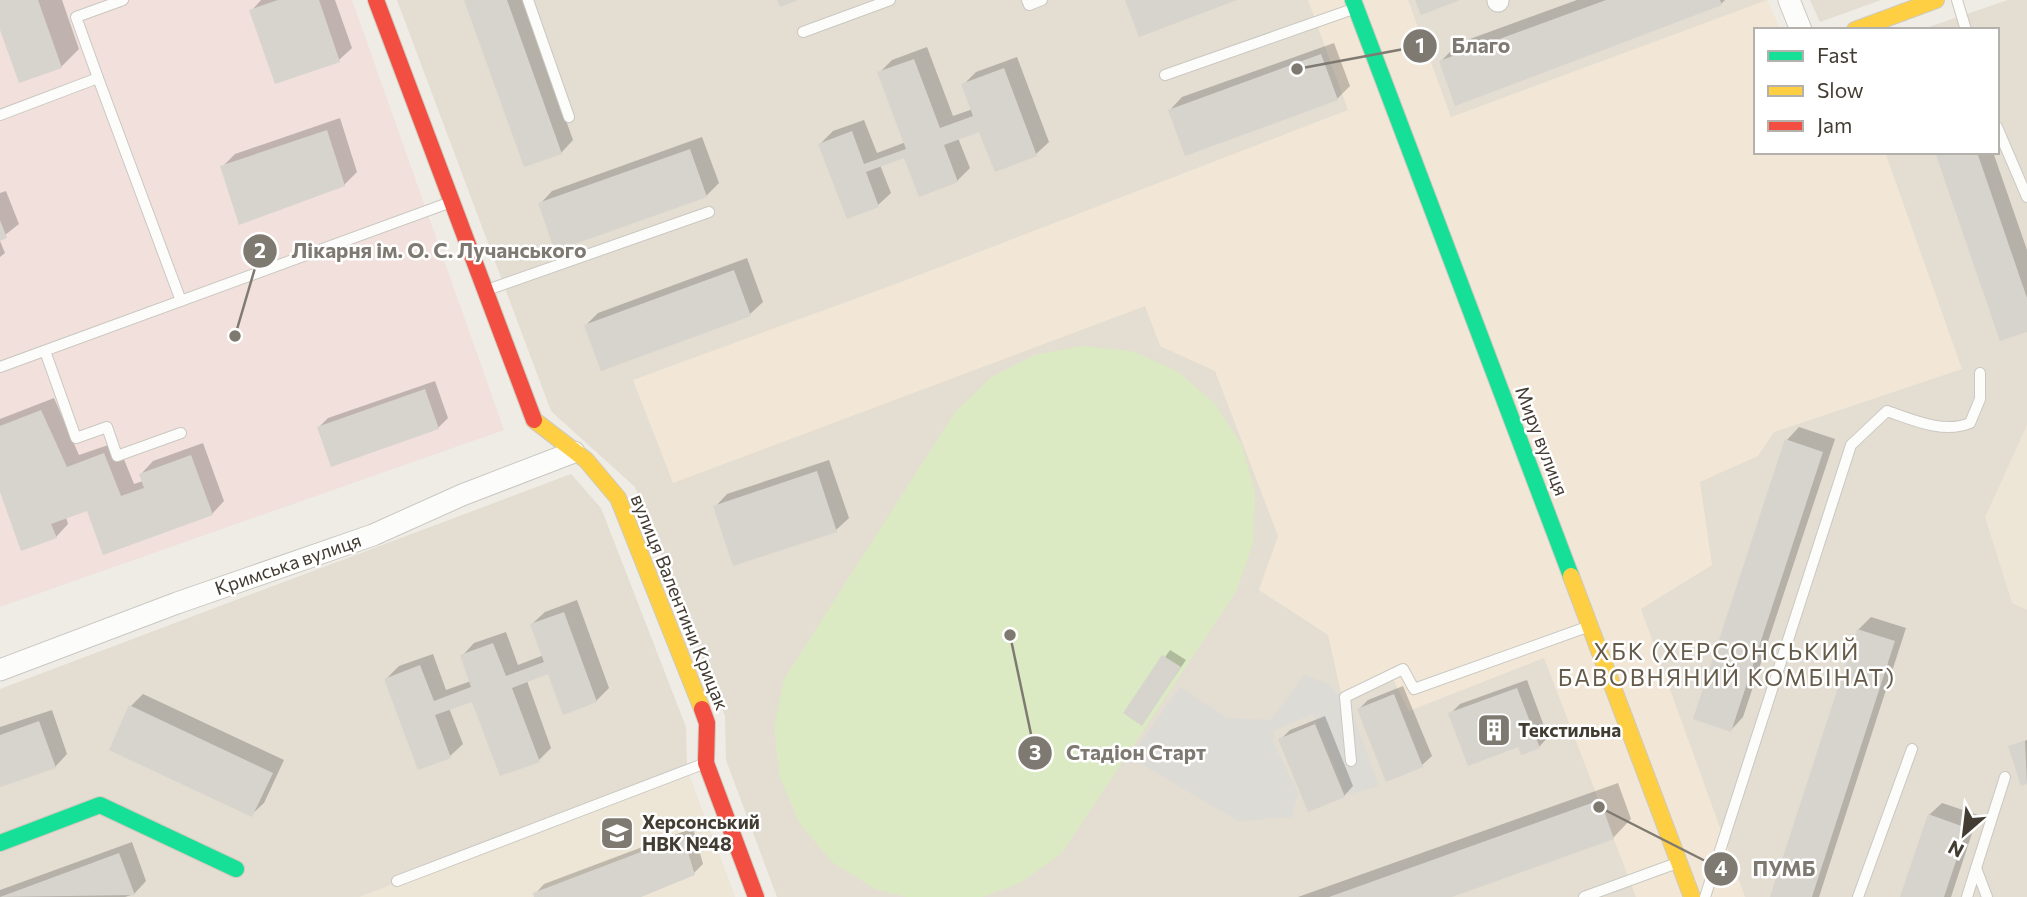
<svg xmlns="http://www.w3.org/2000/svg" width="2027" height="897" viewBox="0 0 2027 897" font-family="Commissioner,sans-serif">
<rect width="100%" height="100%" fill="#eeece5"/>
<g fill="#e3ddd2">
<path d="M397 0H1331L1671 897H777L726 760 725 716 635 487 551 411Z"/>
<path d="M1371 0H1767L1780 30H1756V152H1997V30H1920L2008 0H2027V897H1705Z"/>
<path d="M1810 0H1881L1820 22Z"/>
<path d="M571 474 601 508 686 727 687 770 735 897H0V689Z"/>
</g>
<path fill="#f2e7d6" d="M1308 0H1408L1451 117 1767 0 1780 30H1756V152H1885L1962 369 1774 432 1758 456 1700 482 1712 565 1641 609 1745 897H1636L1544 658 1409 711 1390 673 1341 693 1328 635 1259 590 1278 536 1215 371 1160 346 1145 306 673 483 633 380 901 282 1348 110Z"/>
<g fill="#ede6d6">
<path d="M2027 425V610L2012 603 1985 517Z"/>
<path d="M687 770 735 897H359Z"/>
</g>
<path fill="#f1e0db" d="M0 0H352L504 430 0 607Z"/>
<path fill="#dbeac3" d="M1082 346 1132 351 1177 371 1215 404 1242 445 1255 493 1253 543 1237 590 1061 854 1020 883 982 897H906L875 889 832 862 800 824 780 778 774 728 784 679 955 412 990 378 1034 355Z"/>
<path fill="#dddbd6" d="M1304 675 1328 683 1352 713 1379 786 1347 795 1313 714 1274 731 1273 743 1298 792 1292 817 1238 821 1138 762 1139 745 1180 687 1227 718 1271 720Z"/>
<g fill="#0003">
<path d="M0 0H62L79 49 61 67 0 25Z"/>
<path d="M261 0H335L352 48 339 60 276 82 251 11Z"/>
<path d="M466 0H523L573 140 561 153Z"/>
<path d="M1577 0H1725L1721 4 1441 61 1459 43Z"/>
<path d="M1334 43 1350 86 1337 99 1170 110 1182 97Z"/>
<path d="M927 47 953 116 973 109 963 85 976 72 1017 57 1049 142 1036 154 980 130 958 138 970 168 957 181 905 155 880 165 891 193 878 205 820 144 833 131 864 120 877 153 906 142 879 73 892 60Z"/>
<path d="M340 118 357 172 344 185 222 167 235 154Z"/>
<path d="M702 137 719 183 706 196 540 204 552 191Z"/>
<path d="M1937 152H1993L2027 250V330Z"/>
<path d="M6 191 19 224 0 239V193Z"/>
<path d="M0 241 5 253 0 257Z"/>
<path d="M747 258 763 302 750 314 586 325 598 313Z"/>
<path d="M435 381 448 418 438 428 319 427 328 418Z"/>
<path d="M54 398 79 455 117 442 134 484 143 481 141 474 153 461 203 443 224 501 212 514 88 509 66 517 68 524 56 537 0 490V419Z"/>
<path d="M1799 427 1835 439 1743 717 1731 730 1787 440Z"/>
<path d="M829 460 849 518 836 530 715 507 727 494Z"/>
<path d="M577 600 609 688 596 701 549 672 527 681 551 748 539 760 473 699 449 708 463 744 450 756 386 679 399 666 433 654 446 690 471 681 462 656 474 643 506 632 518 665 544 655 532 624 545 612Z"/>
<path d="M1871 617 1906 628 1819 897H1772L1858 630Z"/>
<path d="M1170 650 1186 660 1142 724 1126 713Z"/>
<path d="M1527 680 1548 737 1539 747 1519 745 1450 714 1460 704Z"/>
<path d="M1403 686 1432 756 1422 765 1387 780 1359 709 1368 700Z"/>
<path d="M143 694 284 760 264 803 251 815 131 706Z"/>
<path d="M52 710 67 754 55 767 0 785V727Z"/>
<path d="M1325 716 1353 786 1344 796 1280 740 1290 730Z"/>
<path d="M2027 740V782L2022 784 2010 747Z"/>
<path d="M1618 783 1631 819 1613 838 1447 897H1298Z"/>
<path d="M1942 803 1978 815 1951 897H1902L1929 815Z"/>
<path d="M693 828 703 864 694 873 637 897H536L535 894 544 884Z"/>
<path d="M132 842 146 881 134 894 125 897H0V890Z"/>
</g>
<g fill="#d7d4cd">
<path d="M0 0H38L62 68 19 83 0 30Z"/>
<path d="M278 0H319L340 62 275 84 249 10Z"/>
<path d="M464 0H507L562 154 524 167Z"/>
<path d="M777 0H798L780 7Z"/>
<path d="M1125 0H1237L1139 37Z"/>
<path d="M1415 0H1460L1421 15Z"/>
<path d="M1606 0H1720L1722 5 1455 106 1439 61Z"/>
<path d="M1321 54 1338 100 1185 156 1168 110Z"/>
<path d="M914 59 940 128 973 116 961 84 1004 68 1037 156 995 172 979 132 944 145 958 182 919 197 904 158 866 172 879 207 847 219 818 144 852 131 864 164 906 149 877 72Z"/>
<path d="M327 130 345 186 239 225 220 166Z"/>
<path d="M690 149 707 197 555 251 538 203Z"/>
<path d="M1935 152H1977L2027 298V332L2000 341Z"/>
<path d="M0 220 7 238 0 241Z"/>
<path d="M734 270 751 316 601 371 584 325Z"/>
<path d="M425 389 439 429 331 467 317 427Z"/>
<path d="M41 410 67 467 104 453 121 496 144 488 139 474 191 455 213 515 103 555 87 511 51 524 57 538 21 551 0 492V426Z"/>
<path d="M1785 439 1823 452 1731 732 1693 719Z"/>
<path d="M817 471 837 532 733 566 713 506Z"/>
<path d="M564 612 597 702 563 715 548 674 512 688 540 762 500 776 472 702 435 715 451 758 418 770 384 679 420 665 434 701 471 687 460 655 493 643 506 676 544 662 530 624Z"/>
<path d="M1857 629 1895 641 1812 897H1770Z"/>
<path d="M1162 655 1181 667 1142 726 1123 713Z"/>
<path d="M1517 688 1540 748 1521 755 1518 747 1468 766 1448 713Z"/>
<path d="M1394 694 1423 767 1386 782 1357 709Z"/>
<path d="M129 705 273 773 252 817 109 750Z"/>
<path d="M39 721 56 768 0 787V735Z"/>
<path d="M1315 724 1345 797 1308 812 1278 739Z"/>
<path d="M2025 741 2027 784 2021 786 2008 746Z"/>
<path d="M1600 800 1614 839 1452 897H1329Z"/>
<path d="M1928 814 1967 828 1944 897H1900Z"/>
<path d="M683 836 695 875 641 897H534L533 893Z"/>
<path d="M119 853 135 895 0 897Z"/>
</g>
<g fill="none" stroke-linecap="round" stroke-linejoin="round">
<g stroke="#cac8c1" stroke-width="12">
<g id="lane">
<path d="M528 0 569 117"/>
<path d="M1027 0 1029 5 1042 0"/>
<path d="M1957 0 1966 30"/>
<path d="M803 32 890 0"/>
<path d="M1165 75 1353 9"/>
<path d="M98 78 76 17 123 0"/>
<path d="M0 115 98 78 181 301"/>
<path d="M1997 127 2027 197"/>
<path d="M487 290 709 212"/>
<path d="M45 351 76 438 107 427 117 456 181 433"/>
<path d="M0 367 451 202"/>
<path d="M1351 761 1345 697 1403 669 1414 689 1587 627"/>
<path d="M1976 868 2005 777"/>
<path d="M397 881 703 764"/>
<path d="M1584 897 1677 863"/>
<path d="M1705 897 1851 445 1887 411C1913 420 1944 434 1970 423L1980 399V373"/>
<path d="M1858 897 1912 749"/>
<path d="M1967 897 1976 868 1987 897"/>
</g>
</g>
<g stroke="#cac8c1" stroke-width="23">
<g id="street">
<path d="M1498 0V1"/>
<path d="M1789 0 1801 30"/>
<path d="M0 670 177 603 373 535 462 495 574 452"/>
</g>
</g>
<g stroke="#cfcabd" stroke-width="18">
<g id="fast">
<path d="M1353 0 1571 576"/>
<path d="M0 843 100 805 236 869"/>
</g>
</g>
<g stroke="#cfcabd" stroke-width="18">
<g id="slow">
<path d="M1855 30 1936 0"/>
<path d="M534 420 586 460 618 498 702 709"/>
<path d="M1571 576 1692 897"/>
</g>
</g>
<g stroke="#cfcabd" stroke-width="18">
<g id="jam">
<path d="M376 0 534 420"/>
<path d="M702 709 707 723 706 763 756 897"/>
</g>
</g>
<use href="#lane" stroke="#fcfcfb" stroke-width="10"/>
<use href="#street" stroke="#fcfcfb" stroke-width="21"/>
<use href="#fast" stroke="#16e098" stroke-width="16"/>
<use href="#slow" stroke="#ffcf43" stroke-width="16"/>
<use href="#jam" stroke="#f24e42" stroke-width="16"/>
</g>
<defs>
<g id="building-square" transform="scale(1.75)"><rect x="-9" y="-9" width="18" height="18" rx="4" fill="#7f7a71" stroke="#fff"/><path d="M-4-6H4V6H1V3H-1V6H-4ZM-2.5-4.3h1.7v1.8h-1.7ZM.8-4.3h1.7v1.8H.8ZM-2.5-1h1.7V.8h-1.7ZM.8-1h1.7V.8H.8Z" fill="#fff"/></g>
<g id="school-square" transform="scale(1.75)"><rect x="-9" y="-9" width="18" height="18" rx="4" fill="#7f7a71" stroke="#fff"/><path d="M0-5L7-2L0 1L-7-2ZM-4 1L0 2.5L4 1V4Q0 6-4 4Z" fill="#fff"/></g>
</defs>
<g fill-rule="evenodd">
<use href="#building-square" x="1494" y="730"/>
<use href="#school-square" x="617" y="833"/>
</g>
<g text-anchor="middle" stroke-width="5" stroke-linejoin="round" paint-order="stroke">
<g font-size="19" fill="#433c32" stroke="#fff">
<text transform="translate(1542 441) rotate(69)" y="7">Миру вулиця</text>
<text transform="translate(288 564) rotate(-19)" y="7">Кримська вулиця</text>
<text transform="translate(680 602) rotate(68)" y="7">вулиця Валентини Крицак</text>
</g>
<g font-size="19" font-weight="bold" fill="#433c32" stroke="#fff" text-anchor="start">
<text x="1518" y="737">Текстильна</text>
<text x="642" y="829">Херсонський<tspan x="642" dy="22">НВК №48</tspan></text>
</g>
<g font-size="23" letter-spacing="2" fill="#665a49" stroke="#fff">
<text x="1727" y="660">ХБК (ХЕРСОНСЬКИЙ<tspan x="1727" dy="26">БАВОВНЯНИЙ КОМБІНАТ)</tspan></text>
</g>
</g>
<path fill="none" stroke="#7f7a71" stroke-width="2.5" d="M1297 69L1420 46M235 336L260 251M1010 635L1035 753M1599 807L1721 869"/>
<g fill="#7f7a71" stroke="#fff" stroke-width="2.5">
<circle cx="1297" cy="69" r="7"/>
<circle cx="235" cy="336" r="7"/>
<circle cx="1010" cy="635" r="7"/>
<circle cx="1599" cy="807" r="7"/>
<circle cx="1420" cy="46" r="18"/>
<circle cx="260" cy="251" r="18"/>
<circle cx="1035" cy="753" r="18"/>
<circle cx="1721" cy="869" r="18"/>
</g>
<g font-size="21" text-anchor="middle" font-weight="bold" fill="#fff">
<text x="1420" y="53">1</text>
<text x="260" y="258">2</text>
<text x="1035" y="760">3</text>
<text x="1721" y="876">4</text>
</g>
<g font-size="21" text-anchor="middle" font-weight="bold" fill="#7f7a71" stroke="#fff" stroke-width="5" stroke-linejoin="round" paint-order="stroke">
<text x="1481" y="53">Благо</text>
<text x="439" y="258">Лікарня ім. О. С. Лучанського</text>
<text x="1136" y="760">Стадіон Старт</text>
<text x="1784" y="876">ПУМБ</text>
</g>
<rect x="1754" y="28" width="245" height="126" fill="#ffffff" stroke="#b4b1ad" stroke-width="2"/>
<rect x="1768" y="51" width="35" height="10" fill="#16e098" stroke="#b4b1ad" stroke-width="2"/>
<text x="1817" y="63" font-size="21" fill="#433c32">Fast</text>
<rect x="1768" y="86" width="35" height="10" fill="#ffcf43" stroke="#b4b1ad" stroke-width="2"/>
<text x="1817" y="98" font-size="21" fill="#433c32">Slow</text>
<rect x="1768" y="121" width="35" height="10" fill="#f24e42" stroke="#b4b1ad" stroke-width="2"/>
<text x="1817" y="133" font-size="21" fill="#433c32">Jam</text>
<g transform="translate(1964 834) rotate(208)" stroke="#ffffff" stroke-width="5" paint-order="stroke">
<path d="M0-5L12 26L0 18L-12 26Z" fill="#433c32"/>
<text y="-10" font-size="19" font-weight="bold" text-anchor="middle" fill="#433c32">N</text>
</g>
</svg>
